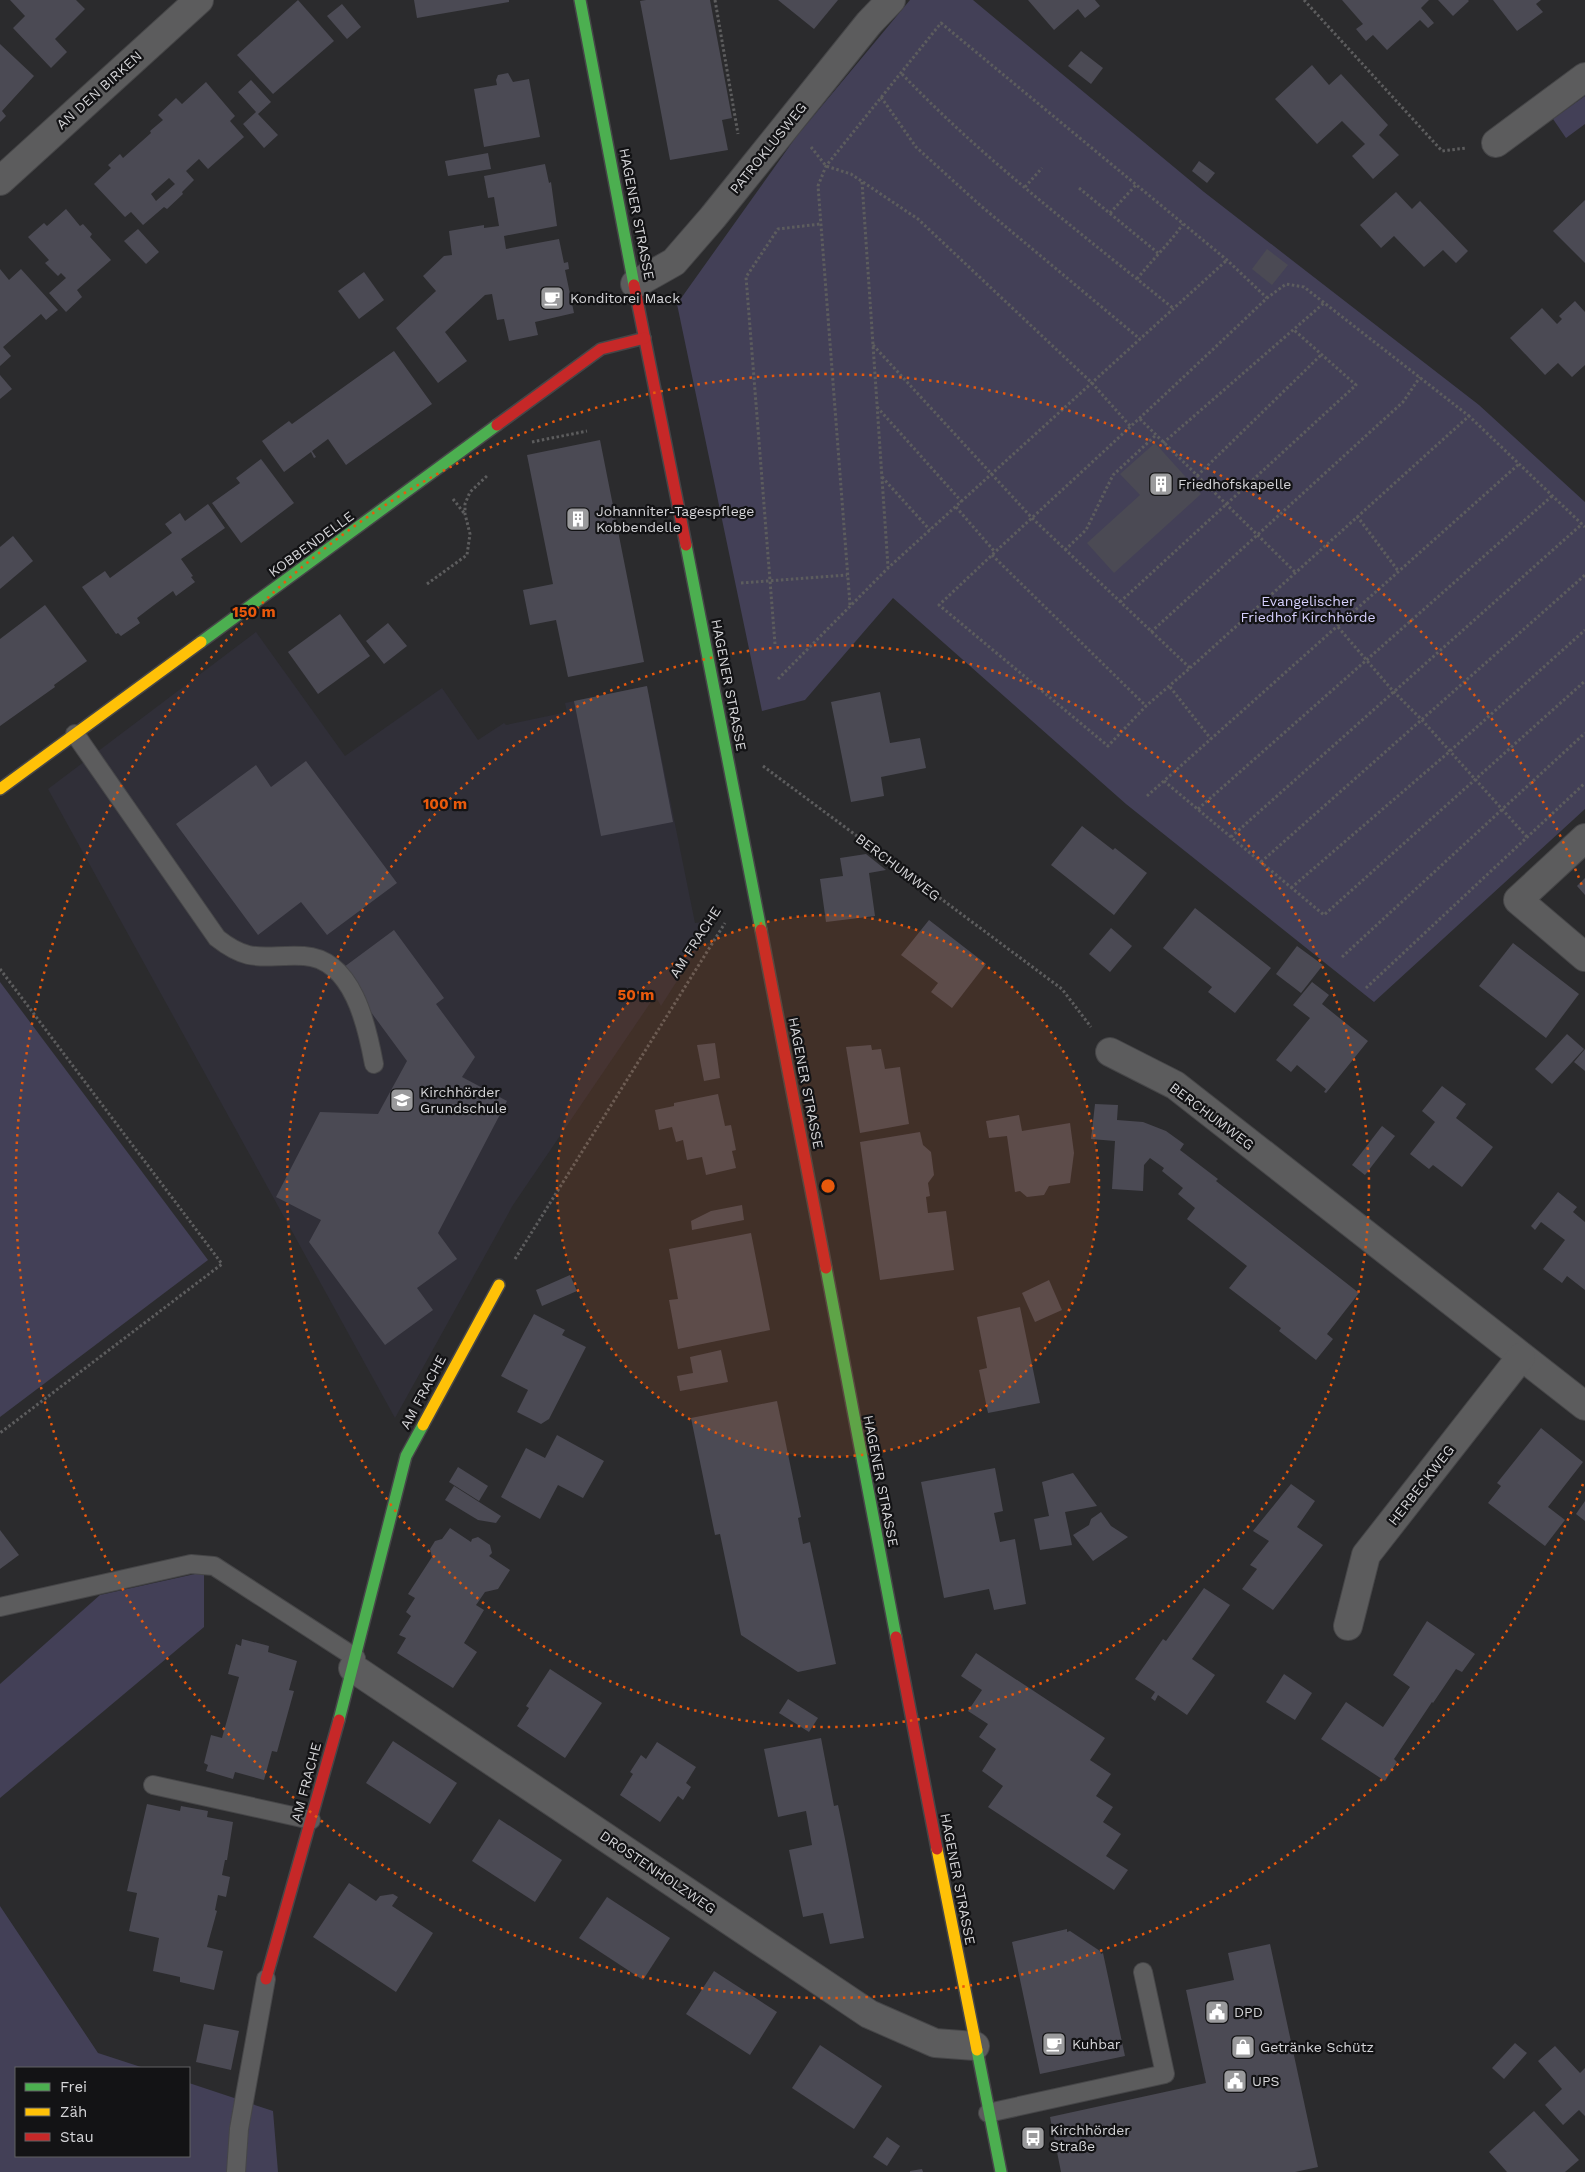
<svg xmlns="http://www.w3.org/2000/svg" width="1585" height="2172" viewBox="0 0 1585 2172" font-family="'Work Sans',sans-serif">
<rect width="100%" height="100%" fill="#2b2b2d"/>
<path fill="#302f38" d="M256 632 345 756 442 688 478 740 504 723 506 725 567 712 565 703 647 686 695 923 712 921 710 928 702 942 661 1006 655 996 513 1205 395 1418 48 789Z"/>
<g fill="#434057">
<path d="M910 0H973L1204 192 1479 405 1585 502V809L1374 1002 1126 804 893 598 805 700 762 711 677 304 796 137Z"/>
<path d="M1585 96V124L1566 138 1553 119Z"/>
<path d="M0 982 208 1260 0 1417Z"/>
<path d="M204 1572V1627L0 1798V1684L100 1595Z"/>
<path d="M0 1906 98 2053 144 2068H16V2156H189V2083L273 2111 278 2172H0Z"/>
</g>
<g fill="#4b4a54" fill-rule="evenodd">
<path d="M10 0H76L85 9 55 39 67 52 51 68 13 28 25 16Z"/>
<path d="M298 0 334 41 273 94 237 55Z"/>
<path d="M414 0H509V2L417 18Z"/>
<path d="M646 0H710L732 118 722 120 728 150 670 160 640 1Z"/>
<path d="M778 0H838L814 29Z"/>
<path d="M1028 0H1095L1100 6 1085 18 1078 9 1054 30Z"/>
<path d="M1342 0H1429L1421 8 1434 23 1428 28 1420 20 1387 50 1373 35 1366 41 1356 29 1363 24Z"/>
<path d="M1438 0H1468L1469 1 1453 16Z"/>
<path d="M1493 0H1541L1536 4 1543 12 1517 31Z"/>
<path d="M342 4 361 27 347 39 327 16Z"/>
<path d="M0 44 34 76 2 111 6 116 0 122Z"/>
<path d="M1081 51 1103 68 1091 84 1068 66Z"/>
<path d="M1312 65 1329 85 1341 74 1388 125 1379 135 1399 155 1373 179 1352 156 1365 144 1342 121 1317 144 1275 99Z"/>
<path d="M508 73 513 82 529 79 540 137 484 147 474 89 497 85 496 80 498 75Z"/>
<path d="M251 80 271 102 258 114 278 135 264 148 243 124 256 112 238 92Z"/>
<path d="M206 82 235 116 230 121 244 137 208 169 199 159 186 171 194 180 182 192 183 194 167 209 164 207 143 225 131 212 125 217 94 184 111 168 108 165 120 154 123 158 151 133 150 131 163 120 158 115 176 98 182 104ZM169 178 175 184 156 201 151 194Z"/>
<path d="M488 153 491 169 448 176 445 161Z"/>
<path d="M1199 161 1215 173 1207 183 1192 171Z"/>
<path d="M545 164 549 183 551 182 557 226 504 236 506 249 559 239 564 263 568 262 569 269 565 270 574 313 535 322 538 335 509 341 504 319 497 320 492 294 485 295 445 332 467 361 438 383 396 328 436 291 423 276 444 256 452 255 449 231 484 225V228L499 226 494 197 488 198 484 176Z"/>
<path d="M1396 192 1412 209 1420 201 1468 251 1456 263 1443 250 1424 267 1394 236 1381 248 1360 225Z"/>
<path d="M1585 200V263L1553 231Z"/>
<path d="M66 209 80 226 83 224 92 234 90 237 111 260 77 290 82 297 66 312 49 293 66 278 61 273 58 276 45 263 49 260 28 237 44 223 47 226Z"/>
<path d="M138 229 159 252 146 264 124 241Z"/>
<path d="M1267 249 1288 265 1272 285 1252 269Z"/>
<path d="M0 269 9 280 21 269 58 310 46 320 41 314 3 347 11 356 0 366Z"/>
<path d="M364 272 384 300 359 319 338 291Z"/>
<path d="M1575 301 1585 312V365L1572 377 1558 363 1545 375 1510 338 1542 308 1557 324 1562 319 1559 316Z"/>
<path d="M394 351 432 404 346 465 328 439 312 451 316 457 314 458 311 452 284 472 262 441 289 421 292 424Z"/>
<path d="M0 375 12 389 0 399Z"/>
<path d="M600 440 644 662 568 677 556 620 530 625 523 590 553 584 527 455Z"/>
<path d="M1155 443 1201 494 1114 573 1087 543 1140 495 1120 474Z"/>
<path d="M261 459 294 503 241 543 212 503 240 483 236 478Z"/>
<path d="M208 504 225 528 181 559 193 576 191 577 195 582 176 596 173 591 154 605 137 618 140 623 121 636 118 633 116 634 82 587 105 571 110 578 172 533 165 524 180 513 185 521Z"/>
<path d="M13 536 33 561 0 589V547Z"/>
<path d="M45 605 87 661 54 685 55 687 0 726V639Z"/>
<path d="M340 614 370 656 318 694 288 652Z"/>
<path d="M388 623 407 646 384 664 366 641Z"/>
<path d="M647 686 673 822 601 836 574 701Z"/>
<path d="M880 692 890 743 920 738 926 768 881 777 884 796 851 802 831 702Z"/>
<path d="M306 761 397 883 327 935 301 902 258 935 176 824 256 765 271 787Z"/>
<path d="M1082 826 1113 850 1115 848 1147 873 1114 915 1051 865Z"/>
<path d="M866 854 886 870 869 873 875 916 826 922 820 879 843 876 840 858Z"/>
<path d="M1585 878V895L1577 886Z"/>
<path d="M1195 908 1271 968 1235 1013 1208 992 1212 987 1163 948Z"/>
<path d="M929 920 986 964 952 1008 931 992 938 983 901 955Z"/>
<path d="M1111 928 1132 946 1110 972 1089 954Z"/>
<path d="M394 930 444 998 436 1004 475 1057 462 1077 507 1101 438 1233 457 1259 417 1288 433 1310 385 1345 309 1242 321 1220 276 1197 320 1112 378 1114 407 1061 340 970Z"/>
<path d="M1513 943 1579 994 1546 1038 1479 986Z"/>
<path d="M1297 946 1323 965 1301 993 1276 974Z"/>
<path d="M1312 982 1329 995 1322 1004 1368 1041 1326 1093 1324 1092 1326 1089 1297 1065 1291 1072 1276 1060 1310 1018 1293 1005Z"/>
<path d="M1567 1034 1584 1049 1552 1084 1535 1069Z"/>
<path d="M715 1043 720 1078 704 1081 697 1045Z"/>
<path d="M871 1045 872 1050 881 1049 885 1069 900 1067 909 1124 860 1133 846 1047Z"/>
<path d="M1585 1049V1071L1574 1062Z"/>
<path d="M1442 1086 1466 1104 1456 1118 1493 1147 1462 1187 1433 1165 1429 1169 1410 1154 1435 1122 1422 1111Z"/>
<path d="M718 1094 725 1126 731 1125 736 1150 732 1151 736 1168 706 1175 702 1157 687 1160 683 1140 676 1142 672 1127 659 1130 655 1110 674 1106V1103Z"/>
<path d="M1095 1104 1118 1105 1117 1120 1143 1122 1166 1131 1184 1144 1180 1150 1218 1179 1216 1181 1359 1293 1327 1334 1333 1339 1316 1360 1279 1331 1281 1328 1229 1288 1247 1266 1187 1219 1195 1208 1178 1194 1183 1188 1162 1171 1164 1168 1150 1158 1144 1165 1143 1191 1112 1189 1115 1141 1091 1139Z"/>
<path d="M1019 1115 1022 1131 1070 1123 1074 1153 1070 1183 1049 1186 1044 1195 1027 1197 1020 1191 1015 1192 1007 1136 989 1138 986 1121Z"/>
<path d="M1382 1126 1395 1136 1365 1175 1352 1165Z"/>
<path d="M920 1132 923 1145 931 1152 934 1175 928 1183 930 1196 926 1197 928 1213 946 1211 954 1270 880 1280 860 1142Z"/>
<path d="M1558 1192 1577 1207 1573 1212 1585 1222V1290L1567 1276 1562 1283 1543 1269 1565 1240 1541 1222 1535 1230 1531 1226Z"/>
<path d="M742 1205 744 1220 692 1230 691 1221 711 1211Z"/>
<path d="M751 1233 770 1330 678 1349 669 1300 678 1299 669 1249Z"/>
<path d="M570 1275 577 1291 542 1306 536 1290Z"/>
<path d="M1049 1280 1062 1310 1035 1322 1022 1293Z"/>
<path d="M1020 1307 1040 1403 988 1413 979 1370 987 1368 977 1317Z"/>
<path d="M534 1314 565 1330 562 1335 586 1347 549 1419 541 1424 517 1412 528 1390 501 1376Z"/>
<path d="M721 1350 728 1382 680 1391 677 1376 693 1373 690 1357Z"/>
<path d="M777 1401 801 1517 798 1518 803 1544 810 1542 836 1664 798 1672 741 1635 720 1534 715 1535 691 1418Z"/>
<path d="M1541 1428 1583 1462 1548 1507 1565 1520 1545 1546 1488 1503 1501 1486 1497 1483Z"/>
<path d="M557 1435 604 1461 583 1498 558 1485 540 1519 501 1497 526 1448 545 1458Z"/>
<path d="M458 1467 488 1486 479 1501 449 1482Z"/>
<path d="M995 1468 1003 1511 994 1513 1000 1542 1015 1539 1026 1604 994 1610 989 1589 944 1598 921 1482Z"/>
<path d="M1073 1473 1097 1506 1065 1512 1072 1545 1040 1550 1034 1519 1049 1516 1042 1482Z"/>
<path d="M1291 1484 1315 1501 1297 1527 1323 1545 1273 1610 1242 1589 1257 1569 1250 1565 1269 1541 1253 1531Z"/>
<path d="M454 1486 501 1516 496 1523 478 1520 445 1500Z"/>
<path d="M1585 1501V1521L1576 1514Z"/>
<path d="M1101 1512 1111 1526 1128 1537 1093 1561 1073 1535 1089 1525 1091 1519Z"/>
<path d="M450 1528 471 1542 472 1539 478 1537 490 1545 492 1553 489 1556 510 1570 498 1589 485 1592 476 1605 484 1610 464 1643 477 1652 453 1688 397 1653 406 1638 399 1635 411 1616 406 1612 415 1598 408 1594 432 1557 430 1549 435 1541 442 1539Z"/>
<path d="M0 1530 19 1555 0 1569Z"/>
<path d="M1204 1588 1230 1605 1192 1659 1215 1675 1187 1715 1158 1695 1155 1701 1151 1698 1155 1692 1135 1679 1163 1639 1166 1641Z"/>
<path d="M1427 1621 1475 1654 1462 1672 1456 1669 1433 1703 1432 1702 1394 1759 1397 1762 1385 1781 1321 1739 1346 1702 1383 1727 1410 1687 1393 1675Z"/>
<path d="M242 1639 269 1646 268 1652 297 1661 289 1690 294 1691 277 1752 272 1751 264 1780 235 1772 233 1779 206 1771 208 1765 204 1763 211 1735 222 1738 239 1677 228 1674 236 1644 241 1646Z"/>
<path d="M976 1653 1105 1738 1090 1760 1111 1774 1096 1796 1113 1807 1103 1822 1121 1834 1106 1856 1128 1870 1114 1890 988 1807 1003 1786 982 1771 996 1749 979 1737 988 1724 968 1711 982 1690 961 1676Z"/>
<path d="M550 1669 602 1703 565 1758 517 1726 529 1708 526 1706Z"/>
<path d="M1284 1674 1312 1693 1295 1720 1266 1702Z"/>
<path d="M788 1699 818 1718 809 1732 779 1713Z"/>
<path d="M821 1738 834 1806 838 1805 845 1839 864 1938 830 1944 823 1913 803 1917 789 1850 812 1845 806 1811 778 1817 764 1749Z"/>
<path d="M393 1741 457 1783 430 1824 366 1783Z"/>
<path d="M657 1742 696 1767 686 1783 691 1787 683 1800 678 1796 660 1822 620 1795 633 1774 630 1772 641 1755 646 1759Z"/>
<path d="M147 1804 180 1811 181 1806 208 1811 207 1817 233 1822 227 1860H225L222 1875 230 1877 226 1897 218 1895 215 1910 217 1911 207 1947 223 1951 214 1990 180 1982V1977L153 1971 159 1938 129 1931 137 1893 127 1891Z"/>
<path d="M499 1819 562 1860 535 1902 472 1861Z"/>
<path d="M349 1883 376 1901 380 1896 393 1894 398 1897 392 1906 433 1933 396 1992 313 1937Z"/>
<path d="M607 1897 670 1938 643 1980 579 1938Z"/>
<path d="M1067 1929V1932L1070 1931 1100 1951 1101 1954 1103 1953 1125 2056 1040 2074 1012 1942Z"/>
<path d="M1270 1944 1318 2167 1295 2172H1061L1050 2117 1206 2083 1186 1990 1234 1980 1228 1953Z"/>
<path d="M714 1971 777 2012 750 2055 686 2014Z"/>
<path d="M204 2024 239 2031 231 2070 196 2062Z"/>
<path d="M1515 2043 1527 2053 1504 2079 1492 2068Z"/>
<path d="M820 2045 882 2086 854 2129 792 2088Z"/>
<path d="M1555 2046 1580 2073 1585 2068V2116L1579 2110 1563 2125 1545 2105 1562 2089 1538 2061Z"/>
<path d="M1534 2111 1579 2160 1565 2172H1507L1489 2152Z"/>
<path d="M887 2137 900 2146 887 2166 873 2157Z"/>
<path d="M922 2169 923 2172H910V2171Z"/>
</g>
<g fill="none" stroke-linecap="round" stroke-linejoin="round">
<g stroke="#464648" stroke-width="20">
<g id="lane">
<path d="M75 734 217 938C251 965 264 954 304 956 353 959 367 1026 374 1064"/>
<path d="M0 1607 191 1564 214 1566 356 1658"/>
<path d="M153 1785 311 1820"/>
<path d="M988 2113 1165 2074 1143 1972"/>
<path d="M236 2172 239 2129 266 1979"/>
</g>
</g>
<g stroke="#464648" stroke-width="30">
<g id="street">
<path d="M1496 143 1585 77"/>
<path d="M0 181 199 0"/>
<path d="M635 284 674 262 713 217 869 23 891 0"/>
<path d="M1585 838 1518 900 1585 957"/>
<path d="M1110 1052 1175 1085 1585 1406"/>
<path d="M1348 1626 1366 1555 1521 1357"/>
<path d="M353 1668 869 2014 935 2043 975 2046"/>
</g>
</g>
<g stroke="#464648" stroke-width="14">
<g id="fast">
<path d="M580 0 634 285"/>
<path d="M686 545 761 930"/>
<path d="M201 642 497 425"/>
<path d="M826 1268 896 1637"/>
<path d="M339 1720 406 1456 423 1425"/>
<path d="M977 2050 1001 2172"/>
</g>
</g>
<g stroke="#464648" stroke-width="14">
<g id="slow">
<path d="M0 789 201 642"/>
<path d="M423 1425 499 1285"/>
<path d="M937 1849 977 2050"/>
</g>
</g>
<g stroke="#464648" stroke-width="14">
<g id="jam">
<path d="M634 285 686 545"/>
<path d="M497 425 601 349 645 338"/>
<path d="M761 930 826 1268"/>
<path d="M896 1637 937 1849"/>
<path d="M266 1979 339 1720"/>
</g>
</g>
<g stroke="#5d5d5e" stroke-width="3" stroke-dasharray="2.5 2.5" stroke-linecap="butt">
<path d="M715 0 738 134"/>
<path d="M1304 0 1442 151 1466 148"/>
<path d="M902 74C984 160 1081 233 1174 309"/>
<path d="M881 97 916 147 981 206 1140 339"/>
<path d="M811 147 826 166 851 174 918 219 1092 383 1131 427"/>
<path d="M862 182 888 567"/>
<path d="M1025 187 1042 168"/>
<path d="M1079 188 1158 253"/>
<path d="M1110 213 1136 185"/>
<path d="M1137 279C1152 260 1169 244 1183 224"/>
<path d="M873 345 1032 518 1190 668 1146 706 1108 746 939 605 992 555 995 552C1086 468 1177 384 1267 298L1286 284 1304 287 1469 416"/>
<path d="M877 407 962 502"/>
<path d="M1140 419 1296 573"/>
<path d="M532 442 587 431"/>
<path d="M1163 443 1324 303"/>
<path d="M1197 476 1322 354"/>
<path d="M882 477 930 530"/>
<path d="M453 499 464 513"/>
<path d="M956 507 995 552"/>
<path d="M1357 516 1399 572"/>
<path d="M1065 550 1086 530 1113 475 1156 435"/>
<path d="M992 555 1146 706"/>
<path d="M741 583 847 575"/>
<path d="M427 584 467 555 470 534 465 514V504L470 492 488 475"/>
<path d="M1120 602 1356 385 1294 330"/>
<path d="M850 605 818 186 826 166 941 23 1227 260 1267 298"/>
<path d="M1338 627 1393 691 1422 720 1527 837"/>
<path d="M1151 632 1403 402 1420 377"/>
<path d="M775 644 746 277 778 229 820 224"/>
<path d="M1190 668 1469 416 1585 527"/>
<path d="M778 679 888 568 1227 260"/>
<path d="M1170 687 1211 739"/>
<path d="M763 766 1062 989 1091 1027"/>
<path d="M1164 781 1324 915 1585 681"/>
<path d="M1147 796 1519 464"/>
<path d="M1198 809 1552 496"/>
<path d="M1231 837 1582 524"/>
<path d="M1261 862 1585 575"/>
<path d="M1291 888 1449 752 1585 630"/>
<path d="M1342 957 1585 733"/>
<path d="M0 969 222 1264 0 1433"/>
<path d="M1366 988 1585 783"/>
<path d="M515 1259 725 923"/>
</g>
<use href="#lane" stroke="#5c5c5d" stroke-width="18"/>
<use href="#street" stroke="#5c5c5d" stroke-width="28"/>
<use href="#fast" stroke="#4caf50" stroke-width="11"/>
<use href="#slow" stroke="#ffc107" stroke-width="11"/>
<use href="#jam" stroke="#c62828" stroke-width="11"/>
</g>
<circle cx="828" cy="1186" r="271" fill="#e8590c" fill-opacity=".12"/>
<g fill="none" stroke="#e8590c" stroke-width="2.5" stroke-dasharray="2.5 5">
<circle cx="828" cy="1186" r="271"/>
<circle cx="828" cy="1186" r="541"/>
<path d="M1583 1484A812 812 0 1 1 1583 888"/>
</g>
<defs>
<g id="cafe-square" transform="scale(1.25)"><rect x="-9" y="-9" width="18" height="18" rx="4" fill="#9a9a9c" stroke="#131315"/><path d="M-5.5-4.5H6V0H3Q3 3.5 0 3.5H-2.5Q-5.5 3.5-5.5 0ZM3-3.2v2h1.7v-2ZM-6 4.5H4V6H-6Z" fill="#fff"/></g>
<g id="building-square" transform="scale(1.25)"><rect x="-9" y="-9" width="18" height="18" rx="4" fill="#9a9a9c" stroke="#131315"/><path d="M-4-6H4V6H1V3H-1V6H-4ZM-2.5-4.3h1.7v1.8h-1.7ZM.8-4.3h1.7v1.8H.8ZM-2.5-1h1.7V.8h-1.7ZM.8-1h1.7V.8H.8Z" fill="#fff"/></g>
<g id="school-square" transform="scale(1.25)"><rect x="-9" y="-9" width="18" height="18" rx="4" fill="#9a9a9c" stroke="#131315"/><path d="M0-5L7-2L0 1L-7-2ZM-4 1L0 2.5L4 1V4Q0 6-4 4Z" fill="#fff"/></g>
<g id="civic-square" transform="scale(1.25)"><rect x="-9" y="-9" width="18" height="18" rx="4" fill="#9a9a9c" stroke="#131315"/><path d="M-.6-6.5H3V-4.5H.6V-3L4-1V1h2V6H-6V1h2V-1L-.6-3ZM-1.2 2.5V6h2.4V2.5Z" fill="#fff"/></g>
<g id="shop-square" transform="scale(1.25)"><rect x="-9" y="-9" width="18" height="18" rx="4" fill="#9a9a9c" stroke="#131315"/><path d="M-5-2.5h2.3a2.7 3.5 0 0 1 5.4 0H5L5.5 6h-11ZM-1.5-2.5h3a1.5 2.3 0 0 0-3 0Z" fill="#fff"/></g>
<g id="bus-square" transform="scale(1.25)"><rect x="-9" y="-9" width="18" height="18" rx="4" fill="#9a9a9c" stroke="#131315"/><path d="M-5-6H5V4H4V6H2V4H-2V6H-4V4H-5ZM-3.5-4V0h7V-4ZM-3.5 1.2v1.5H-2V1.2ZM2 1.2v1.5H3.5V1.2Z" fill="#fff"/></g>
</defs>
<g fill-rule="evenodd">
<use href="#cafe-square" x="552" y="298"/>
<use href="#building-square" x="1161" y="484"/>
<use href="#building-square" x="578" y="519"/>
<use href="#school-square" x="402" y="1100"/>
<use href="#civic-square" x="1217" y="2012"/>
<use href="#cafe-square" x="1054" y="2044"/>
<use href="#shop-square" x="1243" y="2047"/>
<use href="#civic-square" x="1235" y="2081"/>
<use href="#bus-square" x="1033" y="2138"/>
</g>
<g text-anchor="middle" stroke-width="4.5" stroke-linejoin="round" paint-order="stroke">
<g font-size="14" fill="#d5d5d8" stroke="#131315">
<text transform="translate(99 90) rotate(-42)" y="5">AN DEN BIRKEN</text>
<text transform="translate(768 148) rotate(-51)" y="5">PATROKLUSWEG</text>
<text transform="translate(637 214) rotate(79)" y="5">HAGENER STRASSE</text>
<text transform="translate(311 544) rotate(-36)" y="5">KOBBENDELLE</text>
<text transform="translate(729 685) rotate(79)" y="5">HAGENER STRASSE</text>
<text transform="translate(898 867) rotate(37)" y="5">BERCHUMWEG</text>
<text transform="translate(695 942) rotate(-57)" y="5">AM FRACHE</text>
<text transform="translate(806 1083) rotate(79)" y="5">HAGENER STRASSE</text>
<text transform="translate(1212 1116) rotate(37)" y="5">BERCHUMWEG</text>
<text transform="translate(423 1392) rotate(-62)" y="5">AM FRACHE</text>
<text transform="translate(881 1481) rotate(79)" y="5">HAGENER STRASSE</text>
<text transform="translate(1421 1485) rotate(-52)" y="5">HERBECKWEG</text>
<text transform="translate(306 1782) rotate(-75)" y="5">AM FRACHE</text>
<text transform="translate(658 1872) rotate(34)" y="5">DROSTENHOLZWEG</text>
<text transform="translate(958 1879) rotate(79)" y="5">HAGENER STRASSE</text>
</g>
<g font-size="14" fill="#d5d5d8" stroke="#131315" text-anchor="start">
<text x="570" y="303">Konditorei Mack</text>
<text x="1178" y="489">Friedhofskapelle</text>
<text x="596" y="516">Johanniter-Tagespflege<tspan x="596" dy="16">Kobbendelle</tspan></text>
<text x="420" y="1097">Kirchhörder<tspan x="420" dy="16">Grundschule</tspan></text>
<text x="1234" y="2017">DPD</text>
<text x="1072" y="2049">Kuhbar</text>
<text x="1260" y="2052">Getränke Schütz</text>
<text x="1252" y="2086">UPS</text>
<text x="1050" y="2135">Kirchhörder<tspan x="1050" dy="16">Straße</tspan></text>
</g>
<g font-size="14" fill="#d5cffc" stroke="#131315">
<text x="1308" y="606">Evangelischer<tspan x="1308" dy="16">Friedhof Kirchhörde</tspan></text>
</g>
</g>
<circle cx="828" cy="1186" r="8" fill="#e8590c" stroke="#131315" stroke-width="2.5"/>
<g font-size="15" text-anchor="middle" font-weight="bold" fill="#e8590c" stroke="#131315" stroke-width="4.5" stroke-linejoin="round" paint-order="stroke">
<text x="254" y="617">150 m</text>
<text x="445" y="809">100 m</text>
<text x="636" y="1000">50 m</text>
</g>
<rect x="15" y="2067" width="175" height="90" fill="#131315" stroke="#616163"/>
<rect x="25" y="2083" width="25" height="8" fill="#4caf50" stroke="#616163"/>
<text x="60" y="2092" font-size="15" fill="#d5d5d8">Frei</text>
<rect x="25" y="2108" width="25" height="8" fill="#ffc107" stroke="#616163"/>
<text x="60" y="2117" font-size="15" fill="#d5d5d8">Zäh</text>
<rect x="25" y="2133" width="25" height="8" fill="#c62828" stroke="#616163"/>
<text x="60" y="2142" font-size="15" fill="#d5d5d8">Stau</text>
</svg>
